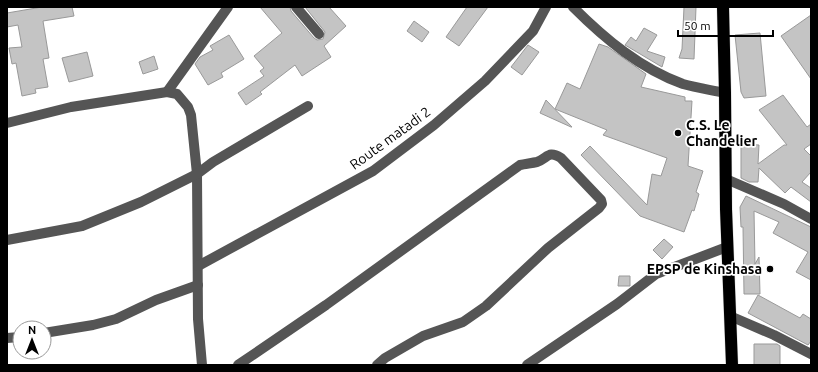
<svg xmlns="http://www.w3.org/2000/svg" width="818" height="372" viewBox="0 0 818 372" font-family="Ubuntu,sans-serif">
<rect width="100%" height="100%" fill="#fff"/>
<g fill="#c4c4c4" stroke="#999">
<path d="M42 7H72L74 16 43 21 49 58 43 59 48 87 35 89 36 93 22 96 16 63 12 64 9 48 22 47 18 25 7 27V13Z"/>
<path d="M260 7H290L291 11 314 38 317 40 323 39 325 32 305 7H329L346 26 324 46 331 57 302 76 295 65 260 92 262 94 246 105 238 93 264 76 260 71 264 68 254 56 282 33Z"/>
<path d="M467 7H488L459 46 446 37Z"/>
<path d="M684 7H696L694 59 679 58 682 49Z"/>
<path d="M811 15V79L781 36Z"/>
<path d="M414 21 429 32 422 42 407 31Z"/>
<path d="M644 28 657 35 647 51 665 57 662 67 625 45 631 37 636 41Z"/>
<path d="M760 33 766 96 744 98 741 92 735 35Z"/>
<path d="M229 35 244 59 221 73 223 77 208 85 195 64 200 57 213 50 210 46Z"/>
<path d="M599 44 608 47 646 74 641 87 685 97V101H692L688 166 703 171 696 192 699 194 694 211 692 210 684 232 640 216 581 155 590 146 647 205 652 174 661 176 667 158 603 135 607 130 555 109 567 83 580 89Z"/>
<path d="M528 45 539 52 522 75 511 67Z"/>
<path d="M87 52 93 76 69 82 62 58Z"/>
<path d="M154 56 158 69 143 74 139 62Z"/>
<path d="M783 95 807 127 811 124V144L804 149 811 156V172L802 182 811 188V202L791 187 785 193 759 168 758 182H749L741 178V144L759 145 758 164 784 145H787L759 110Z"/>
<path d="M546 100 572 127H571L540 113Z"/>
<path d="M746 196 811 227V280L796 272 808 252 773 233 779 222 754 211 755 264 759 257 760 294H744L743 227H741L740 207Z"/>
<path d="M664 239 673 247 662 259 653 250Z"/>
<path d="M619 276H630V286H618Z"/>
<path d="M758 295 800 318 803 314 811 319V341L808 345 748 313Z"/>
<path d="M754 344H777L780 346V365H754Z"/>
</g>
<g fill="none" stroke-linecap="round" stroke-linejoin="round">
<g stroke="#dbdbdb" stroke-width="13">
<path id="highway" d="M723 7 725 93 726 209 732 365"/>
</g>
<g stroke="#555" stroke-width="10">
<path d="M296 7 319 34"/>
<path d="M573 7C605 39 641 69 683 84 697 88 712 90 725 93"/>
<path d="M167 92 228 7"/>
<path d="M7 123 71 107 167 92 177 94 188 107 191 115 197 174 198 319 202 365"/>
<path d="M726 179 784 204 811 219"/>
<path d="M7 240 82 226 141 202 197 174 213 162 308 106"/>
<path d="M198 266 373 171 434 125 485 81 533 31 546 7"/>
<path d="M730 316 774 335 811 354"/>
<path d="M44 333 93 325 116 319 156 300 198 285"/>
<path d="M7 338 20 337"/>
<path d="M238 365 326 305 520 165C525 164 532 163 537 162 548 158 548 150 561 158L601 200 602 204 599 208 548 248 486 306 463 322 423 336 385 358 377 365"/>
<path d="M527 365 617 304 656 274 727 247"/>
</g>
<use href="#highway" stroke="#000" stroke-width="12"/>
</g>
<g fill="#000" stroke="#fff" stroke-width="1.5">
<circle cx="678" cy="133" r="4"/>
<circle cx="770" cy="269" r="4"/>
</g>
<g text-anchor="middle" stroke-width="3.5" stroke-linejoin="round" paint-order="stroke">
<g font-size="14" font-weight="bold" fill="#000" stroke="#fff" text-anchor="start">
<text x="686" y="130">C.S. Le<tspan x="686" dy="16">Chandelier</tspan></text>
<text x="762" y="274" text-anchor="end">EPSP de Kinshasa</text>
</g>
<g font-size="14" fill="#000" stroke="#fff">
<text transform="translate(390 138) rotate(-36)" y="5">Route matadi 2</text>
</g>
</g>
<rect width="818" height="372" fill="none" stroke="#000000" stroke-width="16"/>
<g transform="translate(32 340)"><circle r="19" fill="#ffffff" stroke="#999999"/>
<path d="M0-3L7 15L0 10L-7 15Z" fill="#000000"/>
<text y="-6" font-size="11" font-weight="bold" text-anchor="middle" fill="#000000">N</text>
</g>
<path d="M678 30v6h95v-6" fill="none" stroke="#000000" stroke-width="2"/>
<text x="684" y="30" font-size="12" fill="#000000" stroke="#ffffff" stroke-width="3" paint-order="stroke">50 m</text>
</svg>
